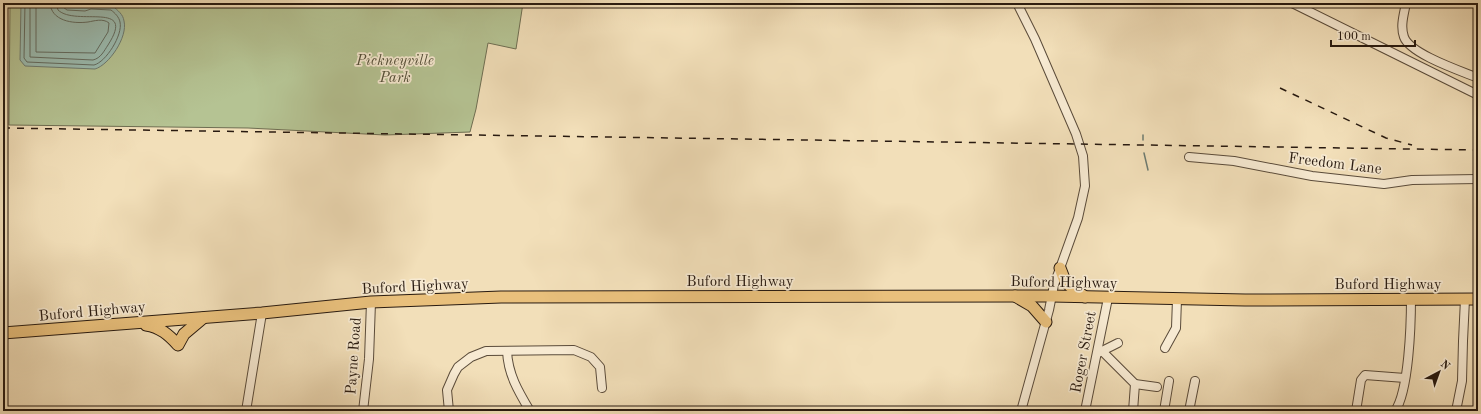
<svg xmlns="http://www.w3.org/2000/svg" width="1481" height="414" viewBox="0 0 1481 414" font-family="'Old Standard TT',serif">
<rect width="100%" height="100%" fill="#f2dfb9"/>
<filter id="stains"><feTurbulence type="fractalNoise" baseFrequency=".005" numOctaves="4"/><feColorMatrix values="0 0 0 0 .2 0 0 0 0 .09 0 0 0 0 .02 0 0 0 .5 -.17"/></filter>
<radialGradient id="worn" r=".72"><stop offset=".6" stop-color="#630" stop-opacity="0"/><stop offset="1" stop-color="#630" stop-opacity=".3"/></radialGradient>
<path fill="#b5c393" stroke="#6e6e52" d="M10 3H523L516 49 488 43 476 109 470 132 385 135 248 128 9 125Z"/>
<path fill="#9bbcb1" stroke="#6d7b71" d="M21 3H62L68 6 85 7 89 5 113 6C118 11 123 14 124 21 128 37 109 65 95 69L25 66 20 60Z"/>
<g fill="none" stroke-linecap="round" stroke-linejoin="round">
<g stroke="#626b60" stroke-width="1">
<path d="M25 3 24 58 27 62 94 65C106 62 123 35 120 22 119 17 115 13 111 10L91 9 85 11 67 10 63 7 61 3"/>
<path d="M30 3V57L93 60C101 58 104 51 108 45 137 0 76 27 58 10L56 3"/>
<path d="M36 3V52L95 53 108 32 109 23C103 18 94 21 88 22 73 24 51 21 50 3"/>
</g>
<g stroke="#6d7b71" stroke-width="1.5">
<path d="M1143 135V140"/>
<path d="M1144 153 1148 170"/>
</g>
<g stroke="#5a4b3a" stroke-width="10">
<g id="minor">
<path d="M1017 3 1035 39 1076 134 1083 156 1085 186 1078 218 1054 285 1049 310 1021 411"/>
<path d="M1292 3 1478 95"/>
<path d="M1406 3C1404 14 1400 26 1404 37 1410 54 1461 71 1478 78"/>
<path d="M1189 157 1234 161 1312 176 1384 184 1412 180 1478 179"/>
<path d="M1165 348 1176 328 1177 299"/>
<path d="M507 351C508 374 518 391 530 411"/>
<path d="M1102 351 1135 384 1133 411"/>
<path d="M1098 353 1118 343"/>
<path d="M1135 384 1157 387"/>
<path d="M246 411 262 313"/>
<path d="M363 411 369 359 371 302"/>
<path d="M449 411 447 390 454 374 458 367 471 357 486 351 574 350 591 357 600 367 602 388"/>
<path d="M1085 411 1108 298"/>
<path d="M1164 411 1169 381"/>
<path d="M1189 411 1195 381"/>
<path d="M1356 411 1361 380 1365 375 1405 378"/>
<path d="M1395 411C1409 391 1411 324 1411 298"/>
<path d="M1456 411 1462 381 1463 341 1465 299"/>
</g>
</g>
<g stroke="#281a10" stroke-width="13">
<g id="major">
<path d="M1060 268 1065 281 1070 286 1085 297"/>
<path d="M1015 296 1032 306 1046 322"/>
<path d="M146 325C160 327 169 335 178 345L184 334 203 318"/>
<path d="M3 333 262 313 371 302 501 297 1051 296 1245 300 1478 299"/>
</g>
</g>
<use href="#minor" stroke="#f7ead2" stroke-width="8"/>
<use href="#major" stroke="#e9c07c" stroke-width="11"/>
<g stroke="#281a10" stroke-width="1.5" stroke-dasharray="7 7" stroke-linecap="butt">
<path d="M1280 88 1386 138 1412 145"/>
<path d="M3 128 1478 150"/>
</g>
</g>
<g text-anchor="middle" stroke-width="3.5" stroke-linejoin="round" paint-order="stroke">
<g font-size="15" font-style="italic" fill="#524d37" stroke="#f7ead2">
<text x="395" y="65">Pickneyville<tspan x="395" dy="17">Park</tspan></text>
</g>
<g font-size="15" fill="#281a10" stroke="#f7ead2">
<text transform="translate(1335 163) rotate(7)" y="5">Freedom Lane</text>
<text x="740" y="286">Buford Highway</text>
<text transform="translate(1064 282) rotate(1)" y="5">Buford Highway</text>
<text x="1388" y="289">Buford Highway</text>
<text transform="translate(415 286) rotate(-3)" y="5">Buford Highway</text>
<text transform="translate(92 311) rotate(-5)" y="5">Buford Highway</text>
<text transform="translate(1083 352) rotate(-79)" y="5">Roger Street</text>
<text transform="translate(353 356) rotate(-86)" y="5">Payne Road</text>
</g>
</g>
<rect width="1481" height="414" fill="none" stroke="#f2dfb9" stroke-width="16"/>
<rect x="4" y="4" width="1473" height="406" fill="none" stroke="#281a10" stroke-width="2"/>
<rect x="8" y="8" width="1465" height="398" fill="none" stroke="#281a10"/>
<g transform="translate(1439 372) rotate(41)" stroke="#f7ead2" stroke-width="3" paint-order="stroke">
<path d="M0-3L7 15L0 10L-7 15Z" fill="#281a10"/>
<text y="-6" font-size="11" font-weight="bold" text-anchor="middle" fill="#281a10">N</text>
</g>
<path d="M1331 40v6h84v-6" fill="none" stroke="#281a10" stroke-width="2"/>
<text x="1337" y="40" font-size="12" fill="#281a10" stroke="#f7ead2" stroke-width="3" paint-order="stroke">100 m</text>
<rect width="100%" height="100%" filter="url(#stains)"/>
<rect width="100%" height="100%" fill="url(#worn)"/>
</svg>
